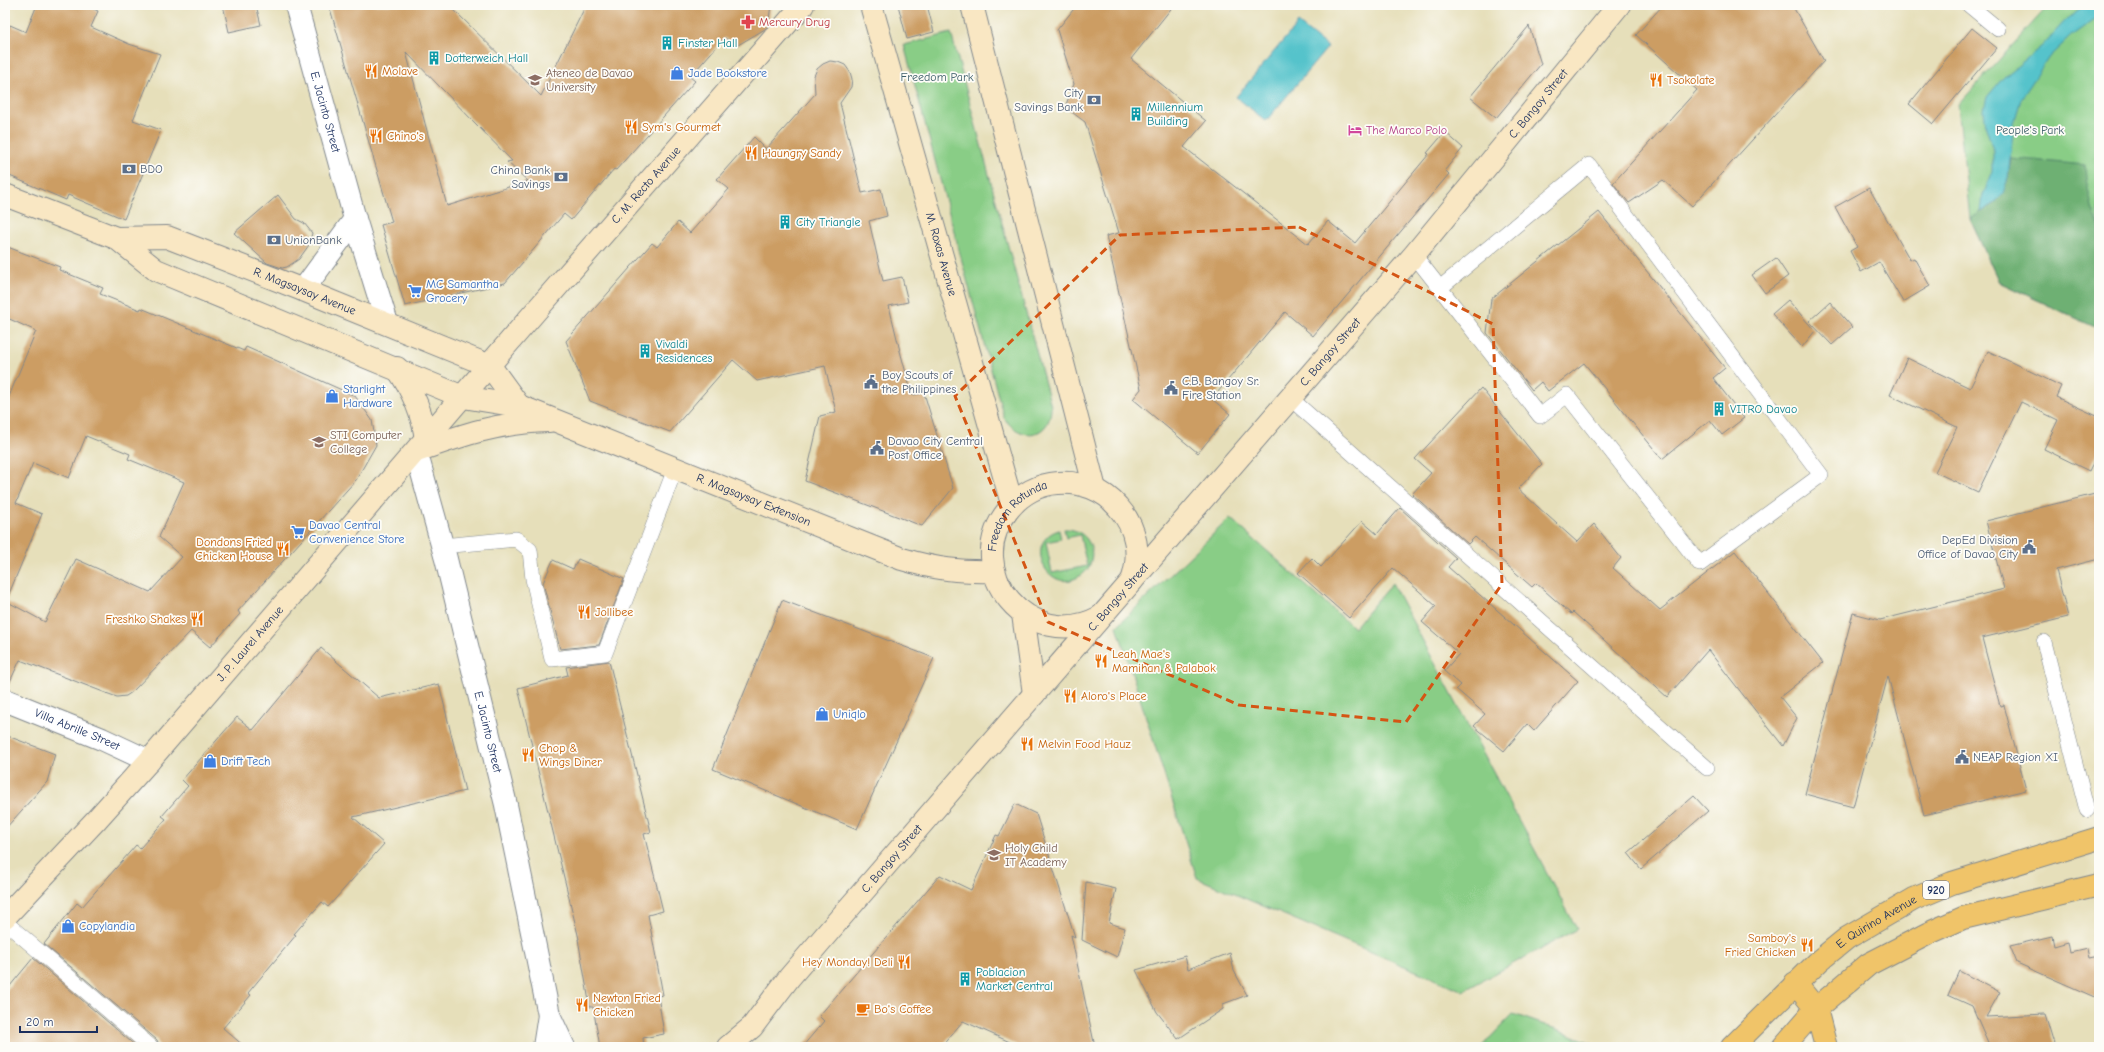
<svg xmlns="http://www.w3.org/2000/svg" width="2104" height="1052" viewBox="0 0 2104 1052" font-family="'Comic Neue',sans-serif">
<rect width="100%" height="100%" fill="#fdfcf7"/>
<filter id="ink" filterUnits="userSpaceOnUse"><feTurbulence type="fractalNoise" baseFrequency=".025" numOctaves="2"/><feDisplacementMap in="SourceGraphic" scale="8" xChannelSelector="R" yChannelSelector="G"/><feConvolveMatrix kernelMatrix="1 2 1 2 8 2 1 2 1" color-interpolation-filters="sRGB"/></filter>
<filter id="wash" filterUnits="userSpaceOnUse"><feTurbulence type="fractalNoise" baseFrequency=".012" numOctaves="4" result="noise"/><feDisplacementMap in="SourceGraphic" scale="16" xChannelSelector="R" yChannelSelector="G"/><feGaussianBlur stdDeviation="0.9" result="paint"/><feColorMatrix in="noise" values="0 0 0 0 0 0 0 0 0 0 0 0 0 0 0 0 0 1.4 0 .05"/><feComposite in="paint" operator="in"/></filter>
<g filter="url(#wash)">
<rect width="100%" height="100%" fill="#e6dfba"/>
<g fill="#89cd86" stroke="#527e72">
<path d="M2049 5H2099V329L1999 282 1970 219 1958 105Z"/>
<path d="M951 33 1051 406C1052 438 1021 443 1004 418L904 45Z"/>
<path d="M1230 518 1354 628 1392 583 1577 929 1463 991 1197 878 1117 626Z"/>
<path d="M1064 529C1083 528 1097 545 1090 564 1088 570 1084 574 1078 577 1047 595 1022 541 1059 530L1061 539 1046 542 1052 573 1087 566 1080 535 1066 538Z"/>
<path d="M1513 1014 1562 1031 1601 1047H1481Z"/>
</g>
<path fill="#6eb073" stroke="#447068" d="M2011 158 2085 165 2086 178 2092 208 2099 227V329L1999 282 1970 219 1994 204 2008 178Z"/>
<g fill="#55c3cb" stroke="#387994">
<path d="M2086 5H2099V16L2071 36 2049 57 2021 99 2014 123 2008 178 2003 193 1994 204 1981 212 1983 195 1993 171V150L1986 127 1984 110 1987 97 2003 78 2042 46 2065 21Z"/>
<path d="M1298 23 1328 47 1266 121 1236 97Z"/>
</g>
<g id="blocks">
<g fill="#cc9d63" fill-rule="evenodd">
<path d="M37 5H85L98 11 91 27 129 44 160 54 133 120 161 130 124 219 68 195 66 200 5 174V36L10 25 26 32Z"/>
<path d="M223 5H256L261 25 229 32Z"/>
<path d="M329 5H449L541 96 586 5H771L768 26 765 29 738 45 724 38 690 77 695 81 616 170 614 169 571 220 564 214 505 283 405 306 381 225 392 222ZM406 52 512 161 507 162 528 181 447 206Z"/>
<path d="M898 5H927L934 32 907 39Z"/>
<path d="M1077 5H1174L1131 59 1206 121 1184 147 1308 244 1328 221 1355 243 1429 154 1427 153 1445 132 1463 148 1445 170 1449 174 1313 336 1285 312 1212 399 1230 414 1198 453 1133 399 1141 389 1106 236 1119 233 1085 122 1065 107 1074 84 1057 30Z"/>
<path d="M1663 5H1792L1824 61 1692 206 1663 180 1629 203 1613 183 1697 90 1636 35Z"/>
<path d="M1529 26 1541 64 1496 118 1470 97Z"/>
<path d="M1972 28 1997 48 1933 124 1909 104Z"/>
<path d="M830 61 838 62 845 65 850 72 852 79 851 87 840 103 862 193 881 189 887 216 869 221 883 281 902 277 908 302 889 306 900 351 912 395 924 393 953 488 922 526 805 481 820 416 836 412 825 366 757 381 733 360 670 432 590 401 566 341 652 243 657 247 678 222 690 233 729 189 717 179 754 137 766 149 815 94 814 76 817 69 823 64Z"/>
<path d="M1869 188 1910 260 1914 258 1930 286 1903 302 1879 262 1861 272 1850 251 1857 247 1835 207Z"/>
<path d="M278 195 296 219 304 223 312 233 309 245 299 259 287 267 282 268 267 263 234 233Z"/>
<path d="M1599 212 1725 368 1713 378 1744 418 1722 435 1710 420 1662 459 1584 363 1548 391 1541 382 1532 390 1487 333 1491 299Z"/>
<path d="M5 246 60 267 59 270 103 288 100 294 140 310 141 308 244 351 246 347 355 396 372 420 376 445 356 480 238 611 240 614 210 647 191 631 132 692 126 696 117 697 106 693 20 660 7 688H5V406L36 331 5 317ZM86 436 130 454 128 459 184 482 159 537 182 557 150 592 76 559 45 622 6 601 42 514 16 503 33 463 69 478Z"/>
<path d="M1776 258 1788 276 1765 293 1752 275Z"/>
<path d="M1788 300 1815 331 1802 347 1772 314Z"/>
<path d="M1830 302 1852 327 1832 345 1809 321Z"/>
<path d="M1988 351 2061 386 2056 397 2099 417V450L2089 471 2044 449 2058 420 2021 402 1978 492 1935 472 1957 427 1890 395 1907 358 1970 388Z"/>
<path d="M1481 388 1542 464 1518 489 1577 542 1594 524 1621 558 1613 568 1660 610 1735 551 1823 663 1780 697 1797 718 1783 746 1708 650 1667 697 1573 612 1571 614 1536 583 1532 587 1475 537 1468 544 1412 494 1431 473 1415 459Z"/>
<path d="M2099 493V559L2056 570 2068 617 1982 638 2000 706 2004 705 2026 790 1924 815 1888 676 1853 807 1805 794 1853 613 1880 620 2004 589 1986 521Z"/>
<path d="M1400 508 1456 558 1448 567 1578 681 1534 731 1527 724 1504 751 1474 726 1485 714 1456 689 1460 685 1444 671 1459 654 1422 622 1436 606 1393 568 1349 618 1298 573 1312 558 1321 567 1362 521 1377 534Z"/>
<path d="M578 559 624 579 599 645 560 649 543 583 553 560 573 569Z"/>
<path d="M782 600 934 658 857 829 713 769Z"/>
<path d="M321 648 379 698 439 684 465 791 353 817 384 844 328 907 322 902 294 934 296 935 248 993 251 995 223 1028 245 1047H160L157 1040 44 944 77 903 82 907 136 845 140 848 166 819 162 816 188 786 182 780 237 717 253 730Z"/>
<path d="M609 661 651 832 644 834 663 911 648 915 663 995 658 996 664 1034 643 1038 644 1047H600L593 1007H590L578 939H579L518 688 568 675 566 667Z"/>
<path d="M5 735 55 754 47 782 5 829Z"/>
<path d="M1694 796 1708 811 1641 869 1628 853Z"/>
<path d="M1015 804 1036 814 1075 937 1071 935 1095 1047H1021L963 1021 941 1047H802L824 1021 819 1016 940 875 971 890 996 835 999 836Z"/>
<path d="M1086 882 1116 889 1109 923 1125 928 1117 957 1082 940Z"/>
<path d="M2052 936 2054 946 2068 942 2070 953 2087 949 2089 958 2099 956V999L2017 963 2010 946Z"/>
<path d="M1230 953 1234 971 1247 995 1223 1004V1009L1178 1039 1157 1012 1136 970 1185 956 1188 969Z"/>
<path d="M33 958 137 1047H5V992Z"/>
<path d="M1959 971 2000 992 1986 1017 2045 1014 2055 1047H1990L1972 1006 1948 995Z"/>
</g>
</g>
</g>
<g filter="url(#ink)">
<use href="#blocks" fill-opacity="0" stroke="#80878c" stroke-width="1"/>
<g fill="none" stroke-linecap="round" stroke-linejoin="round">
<g stroke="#80878c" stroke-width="16">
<g id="service">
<path d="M1969 5 1998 29"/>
<path d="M1414 255 1540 416 1567 395 1700 564 1821 475 1589 165 1440 288"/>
<path d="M1290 398 1707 768"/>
<path d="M442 546 516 539 530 550 533 579 552 659 605 653 675 469"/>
<path d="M2044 642 2087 810"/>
<path d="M5 922 151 1047"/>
</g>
</g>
<g stroke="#80878c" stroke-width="24">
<g id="minor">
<path id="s1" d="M416 451 446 559 506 805 549 1015 564 1047"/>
<path id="s2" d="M5 700 102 739 149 761"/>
<path d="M544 1047 549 1015"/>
</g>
</g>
<g stroke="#80878c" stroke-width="24">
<g id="tertiary">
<path id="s3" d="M296 5 355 219 387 323"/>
<path d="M303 290 355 219"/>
</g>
</g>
<g stroke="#80878c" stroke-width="24">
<g id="secondary">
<path id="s4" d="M871 5 1012 504"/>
<path d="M972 5 1095 489"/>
<path id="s5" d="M5 195 116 238 156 270 463 397 519 406 902 559C935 569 960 572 994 571"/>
<path id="s6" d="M116 238 167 237 303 290 490 366"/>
<path d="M490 366 519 406"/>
<path d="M397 368C412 390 423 413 426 440"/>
<path d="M417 451C462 435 500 422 549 421"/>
<path d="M1023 614 1034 694"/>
<path id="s7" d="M1100 617C1031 655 958 570 1009 509 1021 494 1039 484 1058 483 1081 481 1104 490 1118 507 1137 528 1141 555 1132 581"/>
<path id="s8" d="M5 917 97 819 149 761 528 320 803 5"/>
<path id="s9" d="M728 1047 752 1027 789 978 842 916 1414 255 1619 5"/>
</g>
</g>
<g stroke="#80878c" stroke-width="24">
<g id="primary">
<path d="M1795 983 1816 1009 1826 1047"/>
<path id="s10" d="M1732 1047 1820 960 1847 938 1914 899 1952 883 2099 838"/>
<path d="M1783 1047 1816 1009 1869 964 1929 933 1963 918 2099 885"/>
</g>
</g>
<use href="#service" stroke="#fff" stroke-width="15"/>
<use href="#minor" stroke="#fff" stroke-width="22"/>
<use href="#tertiary" stroke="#fff" stroke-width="22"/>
<use href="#secondary" stroke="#f9e7c3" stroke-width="22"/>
<use href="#primary" stroke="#f0c469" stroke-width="22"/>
</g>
</g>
<path fill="none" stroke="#d45514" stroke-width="3" stroke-dasharray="8 5" stroke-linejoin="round" d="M1299 227 1493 324 1502 584 1406 722 1239 705 1048 622 955 396 1120 235Z"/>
<defs>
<g id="pharmacy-bare" transform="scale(1.08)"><path d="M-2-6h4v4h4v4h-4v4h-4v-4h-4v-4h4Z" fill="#e0444e" stroke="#fdfcf7" stroke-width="2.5" paint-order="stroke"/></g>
<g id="building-bare" transform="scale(1.08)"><path d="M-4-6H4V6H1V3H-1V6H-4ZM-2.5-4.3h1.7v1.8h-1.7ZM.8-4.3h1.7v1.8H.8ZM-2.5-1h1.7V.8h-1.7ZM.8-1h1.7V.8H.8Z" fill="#0f9aa8" stroke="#fdfcf7" stroke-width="2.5" paint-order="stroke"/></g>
<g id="restaurant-bare" transform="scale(1.08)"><path d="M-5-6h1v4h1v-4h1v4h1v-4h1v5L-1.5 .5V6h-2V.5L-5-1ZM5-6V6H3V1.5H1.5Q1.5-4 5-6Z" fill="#e8710a" stroke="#fdfcf7" stroke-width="2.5" paint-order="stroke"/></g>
<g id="shop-bare" transform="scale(1.08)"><path d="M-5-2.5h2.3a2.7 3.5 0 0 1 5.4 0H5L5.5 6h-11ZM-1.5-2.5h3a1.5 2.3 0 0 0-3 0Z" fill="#3f7fe0" stroke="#fdfcf7" stroke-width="2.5" paint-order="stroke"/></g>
<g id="university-bare" transform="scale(1.08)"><path d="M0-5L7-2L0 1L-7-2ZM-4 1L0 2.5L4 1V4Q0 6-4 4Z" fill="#8d6e63" stroke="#fdfcf7" stroke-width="2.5" paint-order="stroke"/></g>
<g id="bank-bare" transform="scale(1.08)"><path d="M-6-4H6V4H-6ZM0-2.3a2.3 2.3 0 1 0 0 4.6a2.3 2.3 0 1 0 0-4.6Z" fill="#5c6f8a" stroke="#fdfcf7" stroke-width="2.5" paint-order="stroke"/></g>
<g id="hotel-bare" transform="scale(1.08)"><path d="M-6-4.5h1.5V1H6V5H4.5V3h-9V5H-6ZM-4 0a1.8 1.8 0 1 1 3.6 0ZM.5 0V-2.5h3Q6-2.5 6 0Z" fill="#d1479c" stroke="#fdfcf7" stroke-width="2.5" paint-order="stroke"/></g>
<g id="supermarket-bare" transform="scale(1.08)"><path d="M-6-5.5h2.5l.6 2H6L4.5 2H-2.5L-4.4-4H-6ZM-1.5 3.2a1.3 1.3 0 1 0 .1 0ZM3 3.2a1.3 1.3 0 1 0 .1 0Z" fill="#3f7fe0" stroke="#fdfcf7" stroke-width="2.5" paint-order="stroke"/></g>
<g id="civic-bare" transform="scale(1.08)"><path d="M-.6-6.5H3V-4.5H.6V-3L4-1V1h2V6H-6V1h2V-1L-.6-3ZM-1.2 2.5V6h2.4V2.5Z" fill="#5c6f8a" stroke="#fdfcf7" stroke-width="2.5" paint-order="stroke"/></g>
<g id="school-bare" transform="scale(1.08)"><path d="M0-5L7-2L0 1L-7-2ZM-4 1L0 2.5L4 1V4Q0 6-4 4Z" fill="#8d6e63" stroke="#fdfcf7" stroke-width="2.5" paint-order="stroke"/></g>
<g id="cafe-bare" transform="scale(1.08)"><path d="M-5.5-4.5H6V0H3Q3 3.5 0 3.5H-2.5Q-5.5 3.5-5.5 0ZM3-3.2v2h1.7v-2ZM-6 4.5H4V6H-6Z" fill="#e8710a" stroke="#fdfcf7" stroke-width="2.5" paint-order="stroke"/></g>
</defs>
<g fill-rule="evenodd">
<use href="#pharmacy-bare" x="748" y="22"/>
<use href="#building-bare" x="667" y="43"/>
<use href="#building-bare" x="434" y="58"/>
<use href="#restaurant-bare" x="371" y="71"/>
<use href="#shop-bare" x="677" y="73"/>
<use href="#university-bare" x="535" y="80"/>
<use href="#restaurant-bare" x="1656" y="80"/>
<use href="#bank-bare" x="1094" y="100"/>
<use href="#building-bare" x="1136" y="114"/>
<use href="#restaurant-bare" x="631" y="127"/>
<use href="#hotel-bare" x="1355" y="130"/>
<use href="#restaurant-bare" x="376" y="136"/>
<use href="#restaurant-bare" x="751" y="153"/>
<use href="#bank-bare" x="129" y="169"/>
<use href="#bank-bare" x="561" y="177"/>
<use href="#building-bare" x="785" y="222"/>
<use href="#bank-bare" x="274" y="240"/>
<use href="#supermarket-bare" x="415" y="291"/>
<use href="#building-bare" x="645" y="351"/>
<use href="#civic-bare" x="871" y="382"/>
<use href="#civic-bare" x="1171" y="388"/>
<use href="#shop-bare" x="332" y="396"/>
<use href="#building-bare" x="1719" y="409"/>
<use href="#university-bare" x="319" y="442"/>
<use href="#civic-bare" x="877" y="448"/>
<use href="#supermarket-bare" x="298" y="532"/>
<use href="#civic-bare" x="2029" y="547"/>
<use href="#restaurant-bare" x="283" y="549"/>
<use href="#restaurant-bare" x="584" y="612"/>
<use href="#restaurant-bare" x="197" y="619"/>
<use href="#restaurant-bare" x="1101" y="661"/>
<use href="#restaurant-bare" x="1070" y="696"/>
<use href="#shop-bare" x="822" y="714"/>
<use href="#restaurant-bare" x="1027" y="744"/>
<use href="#restaurant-bare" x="528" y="755"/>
<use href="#civic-bare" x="1962" y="757"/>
<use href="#shop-bare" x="210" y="761"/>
<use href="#school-bare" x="994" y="855"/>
<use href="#shop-bare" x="68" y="926"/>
<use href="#restaurant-bare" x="1807" y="945"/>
<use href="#restaurant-bare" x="904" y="962"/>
<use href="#building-bare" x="965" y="979"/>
<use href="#restaurant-bare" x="582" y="1005"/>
<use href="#cafe-bare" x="863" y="1009"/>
</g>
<g text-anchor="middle" stroke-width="3.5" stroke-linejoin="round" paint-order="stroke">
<rect fill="#fdfcf7" stroke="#5f6c8c" stroke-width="1" x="1923" y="881" width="26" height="18" rx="3"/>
<g font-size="11" font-weight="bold" fill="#1b2f5e">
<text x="1936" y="894">920</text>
</g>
<g font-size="12" fill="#be3a42" stroke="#fdfcf7" text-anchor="start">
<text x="759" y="26">Mercury Drug</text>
</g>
<g font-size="12" fill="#0d838f" stroke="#fdfcf7" text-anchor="start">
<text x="678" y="47">Finster Hall</text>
<text x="445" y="62">Dotterweich Hall</text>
<text x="1147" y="111">Millennium<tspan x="1147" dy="14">Building</tspan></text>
<text x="796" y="226">City Triangle</text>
<text x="656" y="348">Vivaldi<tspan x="656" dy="14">Residences</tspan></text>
<text x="1730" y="413">VITRO Davao</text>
<text x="976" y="976">Poblacion<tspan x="976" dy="14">Market Central</tspan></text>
</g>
<g font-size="12" fill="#c56008" stroke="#fdfcf7" text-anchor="start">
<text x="382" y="75">Molave</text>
<text x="1667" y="84">Tsokolate</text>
<text x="642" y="131">Sym's Gourmet</text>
<text x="387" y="140">Chino's</text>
<text x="762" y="157">Haungry Sandy</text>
<text x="272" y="546" text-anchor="end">Dondons Fried<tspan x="272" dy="14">Chicken House</tspan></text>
<text x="595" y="616">Jollibee</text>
<text x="186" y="623" text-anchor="end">Freshko Shakes</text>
<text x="1112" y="658">Leah Mae's<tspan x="1112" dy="14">Mamihan &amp; Palabok</tspan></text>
<text x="1081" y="700">Aloro's Place</text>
<text x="1038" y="748">Melvin Food Hauz</text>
<text x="539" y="752">Chop &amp;<tspan x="539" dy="14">Wings Diner</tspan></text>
<text x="1796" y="942" text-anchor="end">Samboy's<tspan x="1796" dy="14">Fried Chicken</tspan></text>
<text x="893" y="966" text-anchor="end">Hey Monday! Deli</text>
<text x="593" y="1002">Newton Fried<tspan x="593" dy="14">Chicken</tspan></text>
<text x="874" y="1013">Bo's Coffee</text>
</g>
<g font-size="12" fill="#785e54" stroke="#fdfcf7" text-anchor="start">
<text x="546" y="77">Ateneo de Davao<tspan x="546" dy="14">University</tspan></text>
<text x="330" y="439">STI Computer<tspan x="330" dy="14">College</tspan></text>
<text x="1005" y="852">Holy Child<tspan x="1005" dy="14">IT Academy</tspan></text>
</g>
<g font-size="12" fill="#366cbe" stroke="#fdfcf7" text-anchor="start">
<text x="688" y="77">Jade Bookstore</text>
<text x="426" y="288">MC Samantha<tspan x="426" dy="14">Grocery</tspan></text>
<text x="343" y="393">Starlight<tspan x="343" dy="14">Hardware</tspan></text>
<text x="309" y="529">Davao Central<tspan x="309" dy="14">Convenience Store</tspan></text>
<text x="833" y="718">Uniqlo</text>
<text x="221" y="765">Drift Tech</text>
<text x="79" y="930">Copylandia</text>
</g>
<g font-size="12" fill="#3c5e6a" stroke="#fdfcf7">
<text x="937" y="81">Freedom Park</text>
<text x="2030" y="134">People's Park</text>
</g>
<g font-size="12" fill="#4e5e75" stroke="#fdfcf7" text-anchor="start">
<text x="1083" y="97" text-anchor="end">City<tspan x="1083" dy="14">Savings Bank</tspan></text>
<text x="140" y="173">BDO</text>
<text x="550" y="174" text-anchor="end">China Bank<tspan x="550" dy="14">Savings</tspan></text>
<text x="285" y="244">UnionBank</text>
<text x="882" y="379">Boy Scouts of<tspan x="882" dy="14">the Philippines</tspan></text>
<text x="1182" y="385">C.B. Bangoy Sr.<tspan x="1182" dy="14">Fire Station</tspan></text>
<text x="888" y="445">Davao City Central<tspan x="888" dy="14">Post Office</tspan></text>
<text x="2018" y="544" text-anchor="end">DepEd Division<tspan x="2018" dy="14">Office of Davao City</tspan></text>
<text x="1973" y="761">NEAP Region XI</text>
</g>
<g font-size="12" fill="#1b2f5e" stroke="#fdfcf7">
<text dy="4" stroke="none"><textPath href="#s9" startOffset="1244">C. Bangoy Street</textPath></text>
<text dy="4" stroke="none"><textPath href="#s3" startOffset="111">E. Jacinto Street</textPath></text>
<text dy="4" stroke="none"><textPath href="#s8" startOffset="973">C. M. Recto Avenue</textPath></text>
<text dy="4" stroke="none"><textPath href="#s4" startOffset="259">M. Roxas Avenue</textPath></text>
<text dy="4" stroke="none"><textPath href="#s6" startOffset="199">R. Magsaysay Avenue</textPath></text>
<text dy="4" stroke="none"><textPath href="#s9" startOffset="920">C. Bangoy Street</textPath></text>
<text dy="4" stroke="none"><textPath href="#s5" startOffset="812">R. Magsaysay Extension</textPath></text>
<text dy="4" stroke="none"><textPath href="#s7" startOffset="199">Freedom Rotunda</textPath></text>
<text dy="4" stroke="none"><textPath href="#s9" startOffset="596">C. Bangoy Street</textPath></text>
<text dy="4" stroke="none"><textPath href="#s8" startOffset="367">J. P. Laurel Avenue</textPath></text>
<text dy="4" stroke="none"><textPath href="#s2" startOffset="78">Villa Abrille Street</textPath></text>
<text dy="4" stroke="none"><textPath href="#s1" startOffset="290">E. Jacinto Street</textPath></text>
<text dy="4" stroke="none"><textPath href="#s9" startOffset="250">C. Bangoy Street</textPath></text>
<text dy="4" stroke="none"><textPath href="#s10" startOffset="192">E. Quirino Avenue</textPath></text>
</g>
<g font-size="12" fill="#b23c85" stroke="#fdfcf7" text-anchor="start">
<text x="1366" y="134">The Marco Polo</text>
</g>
</g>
<rect width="2104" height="1052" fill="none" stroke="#fdfcf7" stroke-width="20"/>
<path d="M20 1026v6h77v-6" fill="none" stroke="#1b2f5e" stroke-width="2"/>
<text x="26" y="1026" font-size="12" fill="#1b2f5e" stroke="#fdfcf7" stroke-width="3" paint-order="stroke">20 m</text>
</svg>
